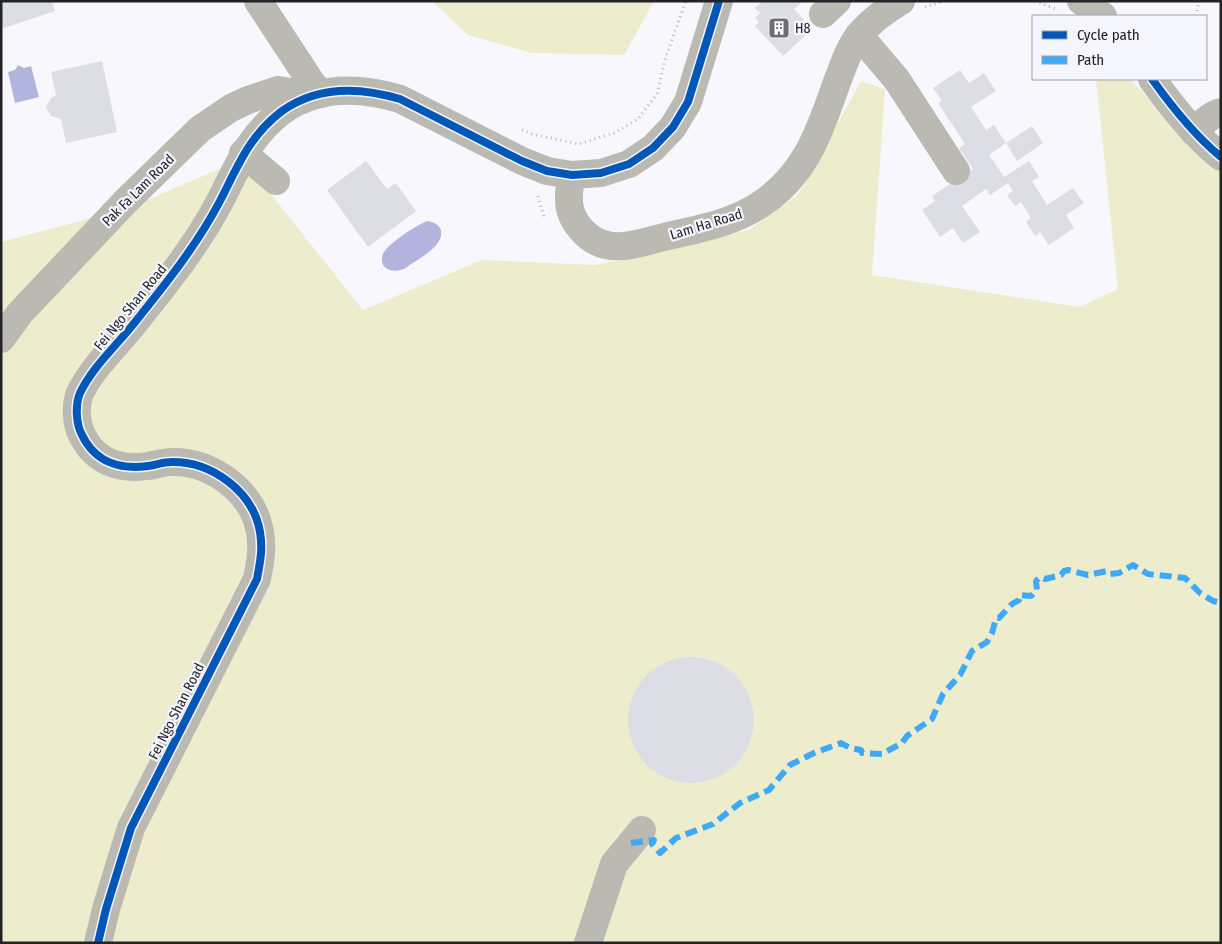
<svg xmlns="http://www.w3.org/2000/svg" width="1222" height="944" viewBox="0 0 1222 944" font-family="'Fira Sans Condensed',sans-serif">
<rect width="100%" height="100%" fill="#f7f7fd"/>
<g fill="#ededcd">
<path d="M432 1H654L624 55 532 53 468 35Z"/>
<path d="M1096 79H1130L1173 124 1221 165V943H1V242L126 209 243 159 363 310 482 260 595 265 670 249 749 230 798 195 861 81 885 89 872 275 1080 307 1118 289Z"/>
</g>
<g fill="#b2b4dd">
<path d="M18 65 24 68 31 66 39 97 15 103 8 72 15 70Z"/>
<path d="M427 221C432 222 437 223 440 228 448 244 418 259 407 267 396 275 377 270 383 254 387 244 417 225 427 221Z"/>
</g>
<g fill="#dddde5">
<path d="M1 1H52L55 11 1 29Z"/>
<path d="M763 1H803L794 9 807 23 800 30 805 36 783 56 755 26 759 22 755 18 760 13 755 8Z"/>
<path d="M102 61 117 132 66 143 61 119 51 116 46 107 51 98 56 95 51 72Z"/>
<path d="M960 70 969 83 984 73 996 91 971 107 986 130 994 125 1006 143 989 155 1004 177 1029 161 1039 177 1032 181 1047 205 1073 188 1084 203 1066 215 1074 228 1049 245 1040 232 1035 236 1026 222 1031 218 1021 202 1015 206 1007 195 1013 191 1008 183 990 195 986 189 962 206 980 232 963 243 953 228 940 237 922 210 935 201 932 196 973 169 959 148 965 144 938 103 942 101 933 88Z"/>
<path d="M1032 126 1043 143 1017 161 1006 143Z"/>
<path d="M366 161 387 189 396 183 416 211 368 247 327 190Z"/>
<circle cx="691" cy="720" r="63"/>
</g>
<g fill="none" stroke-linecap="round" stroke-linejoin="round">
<g stroke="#b7b7b6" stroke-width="3" stroke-dasharray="1 4" stroke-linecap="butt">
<path d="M1035 1 1058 10"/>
<path d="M925 7 944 1"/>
<path d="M1196 16 1199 1"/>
<path d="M522 130 532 134 579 144 614 133 638 119 657 94 666 56 686 1"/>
<path d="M538 196 545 220"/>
</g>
<g stroke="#babab2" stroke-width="28">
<path d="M258 1 311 82 321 94"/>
<path d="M1081 1 1103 16"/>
<path d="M823 14 837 1"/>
<path d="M859 35 897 80 956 171"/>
<path d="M1152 79C1172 107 1194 135 1221 157"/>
<path d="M1194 132C1202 124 1209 115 1221 112"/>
<path d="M243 153 276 181"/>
<path d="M572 175C566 200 567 218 588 236 610 255 640 243 664 237 698 229 735 223 764 202 807 172 820 130 837 82 843 67 849 47 860 34 871 21 886 10 901 1"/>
<path d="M1 339 20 313 126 201 200 129 231 108 248 100 278 90 291 92 302 100"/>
<path d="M98 943 106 909 131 828 257 579C260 563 263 549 260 532 253 491 211 461 171 462 164 462 155 465 148 466 120 470 95 462 82 435 76 424 75 405 80 393 92 368 114 348 131 327 163 287 196 247 220 201 238 166 249 136 282 111 317 86 360 87 400 99L522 161 547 171 572 175 601 173 629 164 653 148 673 127 688 102 719 1"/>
<path d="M588 943 614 864 642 830"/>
</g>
<path stroke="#3fa9f5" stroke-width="6" stroke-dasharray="12 6" stroke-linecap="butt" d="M631 843 654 840 652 844 660 853 676 838 713 824 740 803 769 790 790 765 814 753 841 743 850 748 861 750 862 753 882 754 902 743 907 736 932 719 943 694 960 675 972 651 987 642 992 633 996 618H999L1012 604 1019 600 1020 595 1031 596 1037 590 1036 581 1040 577 1045 579 1061 575 1064 571 1068 570 1088 575 1107 571 1110 574 1119 573 1133 565 1148 574 1185 578 1200 593 1213 601 1221 603"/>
<g stroke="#f5f5ff" stroke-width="11">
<g id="cycleway">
<path d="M1152 79C1172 107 1194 135 1221 157"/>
<path d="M98 943 106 909 131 828 257 579C260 563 263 549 260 532 253 491 211 461 171 462 164 462 155 465 148 466 120 470 95 462 82 435 76 424 75 405 80 393 92 368 114 348 131 327 163 287 196 247 220 201 238 166 249 136 282 111 317 86 360 87 400 99L522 161 547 171 572 175 601 173 629 164 653 148 673 127 688 102 719 1"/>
</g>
</g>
<use href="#cycleway" stroke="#0057b8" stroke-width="8"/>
</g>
<defs>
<g id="building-square" transform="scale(1.125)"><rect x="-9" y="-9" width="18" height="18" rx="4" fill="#6d6d72" stroke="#f5f5ff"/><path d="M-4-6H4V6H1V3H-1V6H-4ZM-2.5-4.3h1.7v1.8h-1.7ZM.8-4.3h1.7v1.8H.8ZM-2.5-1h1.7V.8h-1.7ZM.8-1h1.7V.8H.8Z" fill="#fff"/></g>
</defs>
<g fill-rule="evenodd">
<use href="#building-square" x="779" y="28"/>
</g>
<g text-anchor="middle" stroke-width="4.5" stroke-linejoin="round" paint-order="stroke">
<g font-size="14" fill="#222327" stroke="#f5f5ff" text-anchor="start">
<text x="795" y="33">H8</text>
</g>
<g font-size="14" fill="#222327" stroke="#f5f5ff">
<text transform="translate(138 190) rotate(-45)" y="5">Pak Fa Lam Road</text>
<text transform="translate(706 224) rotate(-17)" y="5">Lam Ha Road</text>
<text transform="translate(130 307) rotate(-51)" y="5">Fei Ngo Shan Road</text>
<text transform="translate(176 711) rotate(-63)" y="5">Fei Ngo Shan Road</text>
</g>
</g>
<rect width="1222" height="944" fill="none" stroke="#222327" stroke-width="5"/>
<rect x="1032" y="15" width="175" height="65" fill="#f5f5ff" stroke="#a1a1a9"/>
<rect x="1042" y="31" width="25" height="8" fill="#0057b8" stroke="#a1a1a9"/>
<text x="1077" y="40" font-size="15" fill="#222327">Cycle path</text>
<rect x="1042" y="56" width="25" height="8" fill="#3fa9f5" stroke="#a1a1a9"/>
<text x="1077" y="65" font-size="15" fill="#222327">Path</text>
</svg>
